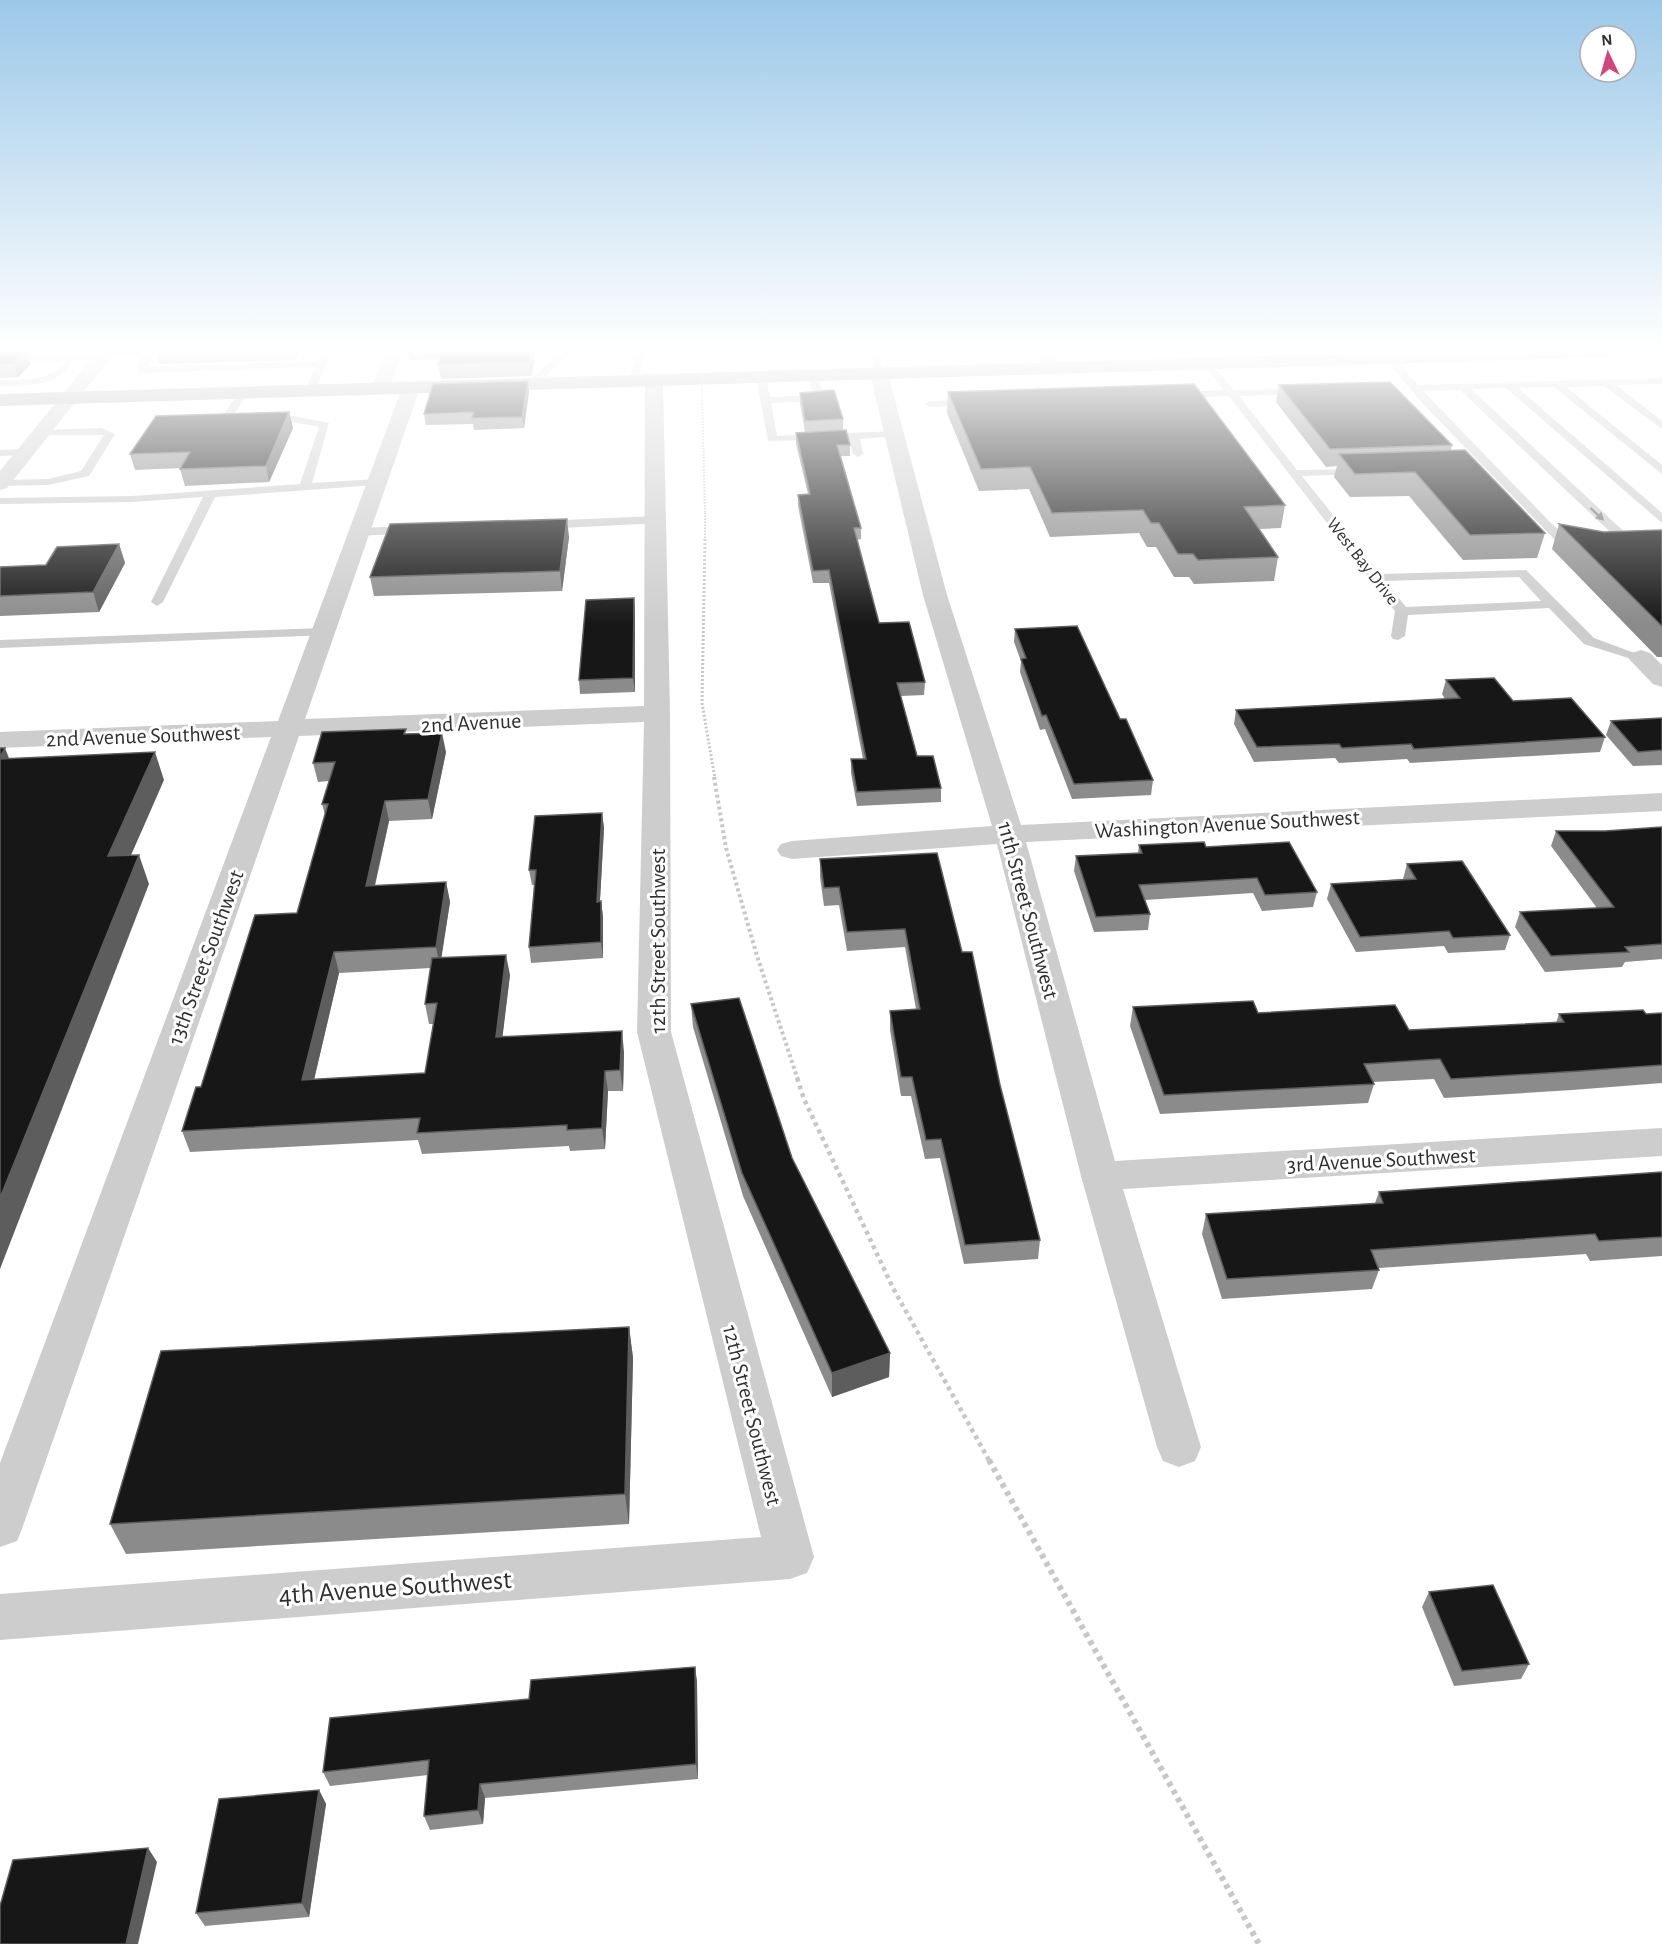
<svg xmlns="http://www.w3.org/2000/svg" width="1662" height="1944" viewBox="0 0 1662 1944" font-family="'Alegreya Sans',sans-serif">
<rect width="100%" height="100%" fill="#fff"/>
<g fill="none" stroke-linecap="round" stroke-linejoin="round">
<path stroke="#c7c7c7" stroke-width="2" stroke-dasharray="1.5 1.5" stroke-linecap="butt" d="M705 541V513"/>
<path stroke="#c7c7c7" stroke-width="3" stroke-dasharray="2 2" stroke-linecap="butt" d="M705 539 702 703 715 779"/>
<path stroke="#c7c7c7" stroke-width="4" stroke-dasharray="3 3" stroke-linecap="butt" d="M714 777 726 848 757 956 798 1080"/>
<path stroke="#c7c7c7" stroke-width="4.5" stroke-dasharray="4 4" stroke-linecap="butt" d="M797 1078 804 1099 893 1288 990 1462"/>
<path stroke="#c7c7c7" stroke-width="6" stroke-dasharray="4.5 4.5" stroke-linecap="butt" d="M989 1460 1259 1944"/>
<g fill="#cdcdcd" fill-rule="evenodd">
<path d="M102 352H154L148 367 319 361 323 352H333L314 391 309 394 304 391 316 367 142 373 137 370 143 354 107 356 103 360H74C57 388 29 385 0 386V380C24 379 50 383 65 361L0 362V356L102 354Z"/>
<path d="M561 352H571L537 385H529V381Z"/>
<path d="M638 352H648L636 381 627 383Z"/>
<path d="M872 352H882V376L874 374Z"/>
<path d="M1220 352H1230L1237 361 1229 363Z"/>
<path d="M1379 352H1389L1418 385 1662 378V384L1616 385 1662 421V429L1604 386 1566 387 1662 465V474L1554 387 1518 388 1662 513V523L1506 388 1471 389 1634 541V547H1626L1460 390 1423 391 1550 522 1563 534 1585 542 1579 546 1555 540 1426 407Z"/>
<path d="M1207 359 1234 390 1307 389 1308 391 1303 394 1239 396 1297 470 1364 469 1366 471 1360 474 1302 476 1380 574 1526 570 1594 638 1648 658 1641 662 1584 644 1549 608 1408 615 1405 636 1398 640 1393 639 1391 636 1395 611 1229 396 1177 398 1172 395 1177 392 1224 390 1202 362ZM1519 577 1541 601 1406 607 1385 581Z"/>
<path d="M813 373 818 376 824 398 819 401 771 403 777 436 894 431 898 432V436L860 439 863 454 858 457 853 454 849 439 768 441 756 377 761 374 766 377 770 397 813 395 808 376Z"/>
<path d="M239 391 248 393 235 413 238 419 293 416 329 423 312 483 376 479 382 482 376 485 215 497 163 602 157 606 151 602 203 497 132 502 0 504V498L132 496 300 484 319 427 293 422 232 424 225 413Z"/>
<path d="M974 400 975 402 970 405 930 407 925 404 930 401Z"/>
<path d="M101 428 115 434 89 476 48 485 0 486 1 480 48 479 81 471 104 435H43L39 434V430Z"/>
<path d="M0 450 25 449 30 452 25 455 0 456Z"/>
<path d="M655 516 661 520 659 523 543 529 537 525 543 521Z"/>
<path d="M410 526 414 527V533L358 536 352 532 358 528Z"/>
<path d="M322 628 327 629V635L0 648V640Z"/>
</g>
<g fill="#cdcdcd" fill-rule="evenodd">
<path d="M97 352H115L7 488 0 490V471Z"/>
<path d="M385 352H403L389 389 380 395 371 389Z"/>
<path d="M1034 352H1052L1061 367 1052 372 1046 371Z"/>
<path d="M879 369 888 374 947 595 1021 825 1662 793V811L1026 842 1115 1161 1662 1128V1156L1123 1189 1201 1447 1195 1461 1179 1467 1163 1461 1157 1447 1081 1176 997 844 792 859 781 856 777 850 781 844 792 841 992 826 923 595 870 374Z"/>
<path d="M654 376 663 381 670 713 671 1032 814 1557 807 1573 790 1579 0 1640V1594L761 1537 637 1032 644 722 299 736 23 1526 17 1541 0 1547V1463L271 737 0 748V732L278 721 402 388 411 382 420 388 305 719 644 706 645 381Z"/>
<path d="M1641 650 1650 653 1662 665V687L1653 684 1628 658 1632 653Z"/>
</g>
<path fill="#a8a8a8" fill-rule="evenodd" d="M1399 352H1613L1604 357 0 406V394Z"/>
<path stroke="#c7c7c7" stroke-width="2" stroke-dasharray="1.5 1.5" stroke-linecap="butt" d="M701 352 705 513"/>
</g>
<g fill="#8b8b8b" fill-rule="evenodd">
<path d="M0 352H41L40 353H27L31 364 18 377 0 378Z"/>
<path d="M156 352H299L295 360 159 364Z"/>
<path d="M408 352H536L531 376 441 379 438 364 440 359 410 360Z"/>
<path d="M1279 385 1452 445 1451 450 1545 533 1537 558 1463 560 1409 496 1350 497 1334 477 1337 466 1326 467 1276 402Z"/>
<path d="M529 392 524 428 474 430 473 424 426 425 424 414Z"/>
<path d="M948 392 1285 505 1281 528 1259 529 1278 557 1274 581 1194 584 1189 577H1174L1156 547H1147L1139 533 1050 537 1029 489 979 491 947 413Z"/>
<path d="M800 393 843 419V431L850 445V456H841L861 528V539L857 540 879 623 925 682 924 695 901 696 917 756 941 788V802L857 806 851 773V759H863L829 583H813L798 506V495L808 494 796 444V433L805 432 800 404Z"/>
<path d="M289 412 293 428 269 482 185 486 180 469 181 468 135 470 130 454Z"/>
<path d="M1559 524 1604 532 1662 530V657H1657L1552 549Z"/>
<path d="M569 537 562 591 374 596 370 577Z"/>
<path d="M119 544 125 563 99 612 0 616V567L46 565Z"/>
<path d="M634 598 635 612V692L580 694 579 680Z"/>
<path d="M1015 629 1120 719 1153 780 1151 795 1072 799 1045 729 1040 730 1020 672 1021 661 1014 642Z"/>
<path d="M1446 680 1513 701 1605 737 1600 752 1410 763 1407 759 1339 763 1335 758 1254 762 1234 724 1236 710 1445 699 1442 694Z"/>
<path d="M1662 718V765L1633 766 1606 735 1611 721Z"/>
<path d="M407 734 446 752 432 819 389 821 375 886 446 882 450 902 441 958 510 975 502 1037 624 1052 623 1091H608L605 1149 570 1151 569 1146 422 1154 418 1140 190 1152 182 1131 201 1087 297 913 325 815 322 804 329 781 318 782 313 763ZM431 968 425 1004 429 1024H434L425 1073 314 1080 339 973Z"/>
<path d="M602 813 604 828 600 901H601L603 917V958L531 963 529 947 534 885H532L529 870Z"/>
<path d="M1662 827V959L1625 962 1622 967 1545 972 1515 927 1520 912 1597 908 1551 846 1556 831H1605Z"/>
<path d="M1139 845 1206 847 1317 892 1313 907 1262 911 1253 893 1145 900 1150 914 1148 930 1094 932 1074 871 1076 856 1138 853Z"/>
<path d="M820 859 962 952 1000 1085 1040 1240 1038 1259 964 1264 940 1158 925 1159 911 1096H901L890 1030V1011L916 1009 905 947 847 951 839 905 824 906 820 877Z"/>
<path d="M1407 864 1510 935 1505 950 1448 953 1444 946 1356 952 1327 899 1331 884 1403 879Z"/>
<path d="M691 1004 792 1158 890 1353 889 1377 832 1397 743 1196 693 1027Z"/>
<path d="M1133 1007 1258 1013 1409 1030 1556 1023 1559 1014H1646L1662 1013V1083L1572 1090 1444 1098 1434 1079 1373 1082 1374 1084 1368 1103 1160 1114 1130 1026Z"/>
<path d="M1662 1172V1256L1590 1261 1586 1254 1379 1268V1270L1372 1289 1222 1299 1202 1234 1206 1214 1375 1203 1379 1192Z"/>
<path d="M629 1327 633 1358 629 1524 126 1554 110 1524Z"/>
<path d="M1429 1592 1529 1664 1521 1679 1454 1686 1422 1607Z"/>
<path d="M695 1667 697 1682 698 1779 485 1798 483 1824 430 1830 424 1816 428 1775 330 1786 323 1772 529 1699Z"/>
<path d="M319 1790 326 1804 309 1917 205 1926 196 1913Z"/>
</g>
<g fill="#5d5d5d">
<path d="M25 352H27L31 364 18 377 14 364Z"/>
<path d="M293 352H299L295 360Z"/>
<path d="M532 352H536L531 376 530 362Z"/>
<path d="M528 381 529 392 524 428 522 417Z"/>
<path d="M289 412 293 428 269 482 266 466Z"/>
<path d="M567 519 569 537 562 591 560 571Z"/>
<path d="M119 544 125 563 99 612 93 592Z"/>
<path d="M634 598 635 612V692L633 678Z"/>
<path d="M442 733 446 752 432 819 428 799Z"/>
<path d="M5 748 16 776 0 762V757Z"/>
<path d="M155 752 164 780 118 885 108 856Z"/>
<path d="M385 801 389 821 370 906 366 886Z"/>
<path d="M602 813 604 828 599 917 597 902Z"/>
<path d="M139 855 149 884 0 1269V1198Z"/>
<path d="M446 882 450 902 440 967 436 947Z"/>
<path d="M601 901 603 917V958L601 942Z"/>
<path d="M334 952 339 973 309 1101 302 1080Z"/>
<path d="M506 955 510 975 500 1058 496 1037Z"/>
<path d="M622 1031 624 1052 623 1091 620 1070Z"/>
<path d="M605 1071 608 1091 605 1149 602 1128Z"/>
<path d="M629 1327 633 1358 629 1524 625 1494Z"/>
<path d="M890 1353 889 1377 832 1397V1373Z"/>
<path d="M695 1667 697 1682 698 1779 696 1764Z"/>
<path d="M480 1784 485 1798 483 1824 478 1810Z"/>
<path d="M319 1790 326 1804 309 1917 302 1903Z"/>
<path d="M148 1848 157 1862 138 1944H126Z"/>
</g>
<g fill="#171717" stroke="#5d5d5d" stroke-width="1.5">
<path d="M0 352H25L14 364 0 365Z"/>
<path d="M442 352H532L530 362 438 364Z"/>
<path d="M528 381 522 417 472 418 474 412 424 414 433 384Z"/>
<path d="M1390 382 1452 445 1330 449 1279 385Z"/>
<path d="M1194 384 1285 505 1244 507 1278 557 1198 560 1193 554H1178L1159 523H1151L1143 510 1052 513 1030 467 981 469 948 392Z"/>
<path d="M834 390 843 419 805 421 800 393Z"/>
<path d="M289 412 266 466 180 469 190 452 130 454 156 416Z"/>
<path d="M846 430 850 445H837L861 528H854L879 623 909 622 925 682 897 683 917 756H933L941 788 857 792 851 759H866L829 570 813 571 798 495 810 494 796 433Z"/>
<path d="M1465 450 1545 533 1470 535 1415 472 1355 474 1339 454Z"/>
<path d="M567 519 560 571 370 577 390 524Z"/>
<path d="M1559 524 1604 532 1662 530V626Z"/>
<path d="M119 544 93 592 0 596V567L46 565 57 547Z"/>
<path d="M634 598 633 678 579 680 586 600Z"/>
<path d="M1077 626 1120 719H1126L1153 780 1074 784 1046 715 1042 716 1021 659 1026 658 1015 629Z"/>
<path d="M1494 678 1513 701 1571 698 1605 737 1414 749 1411 744 1342 748 1339 744 1257 747 1236 710 1460 698 1446 680Z"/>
<path d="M1662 718V750L1638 752 1611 721Z"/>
<path d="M406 729 404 734 442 733 428 799 385 801 366 886 446 882 436 947 334 952 302 1080 425 1073 437 1003 425 1004 432 958 506 955 496 1037 622 1031 620 1070 605 1071 602 1128 567 1130V1125L417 1133 420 1118 182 1131 196 1087H201L255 915 297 913 328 804H322L335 762 313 763 322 732Z"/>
<path d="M0 748H5L0 757Z"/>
<path d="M155 752 108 856 139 855 0 1198V759Z"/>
<path d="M602 813 597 902 601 901V942L529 947 536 870H529L535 816Z"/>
<path d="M1662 827V944L1625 947 1629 952 1551 956 1520 912 1614 907 1556 831H1605Z"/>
<path d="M1204 842 1206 847 1289 842 1317 892 1265 895 1257 878 1139 885 1150 914 1096 917 1076 856 1142 853 1139 845Z"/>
<path d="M937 853 962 952H972L1000 1085 1040 1240 965 1245 941 1139 926 1140 912 1077H901L890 1011 920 1009 905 929 847 932 839 887 824 888 820 859Z"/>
<path d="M1462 861 1510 935 1453 938 1449 931 1360 937 1331 884 1416 879 1407 864Z"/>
<path d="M739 998 792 1158 890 1353 832 1373 742 1173 691 1004Z"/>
<path d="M1253 1001 1258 1013 1395 1005 1409 1030 1564 1022 1559 1014 1643 1010 1646 1014 1662 1013V1065L1580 1071 1451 1079 1440 1059 1364 1064 1374 1084 1164 1095 1133 1007Z"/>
<path d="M1662 1172V1237L1599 1241 1595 1234 1371 1250 1379 1270 1227 1279 1206 1214 1383 1203 1379 1192Z"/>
<path d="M629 1327 625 1494 110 1524 161 1351Z"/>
<path d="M1493 1585 1529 1664 1462 1671 1429 1592Z"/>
<path d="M695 1667 696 1764 480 1784 478 1810 424 1816 429 1760 323 1772 330 1718 529 1699 531 1680Z"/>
<path d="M319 1790 302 1903 196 1913 219 1799Z"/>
<path d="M148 1848 126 1944H0V1906L13 1860Z"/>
</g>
<defs><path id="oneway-solid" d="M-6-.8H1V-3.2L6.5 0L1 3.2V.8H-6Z" transform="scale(1.5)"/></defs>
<use fill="#777" href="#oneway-solid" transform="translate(1597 514) rotate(43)"/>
<linearGradient id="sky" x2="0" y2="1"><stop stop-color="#9cc8e8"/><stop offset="0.56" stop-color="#fff"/><stop offset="1" stop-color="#fff" stop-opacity="0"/></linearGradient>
<rect width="1662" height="624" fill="url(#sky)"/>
<g text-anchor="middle" stroke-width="6" stroke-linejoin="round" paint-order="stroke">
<g font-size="18" fill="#303030" stroke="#fff">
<text transform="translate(1363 561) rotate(52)" y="6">West Bay Drive</text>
</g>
<g font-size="22" fill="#303030" stroke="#fff">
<text transform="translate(471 722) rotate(-3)" y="8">2nd Avenue</text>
<text transform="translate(143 735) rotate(-2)" y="8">2nd Avenue Southwest</text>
<text transform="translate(1227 823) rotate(-3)" y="8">Washington Avenue Southwest</text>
<text transform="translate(1029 910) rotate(75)" y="8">11th Street Southwest</text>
<text transform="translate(657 941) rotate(-90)" y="8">12th Street Southwest</text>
<text transform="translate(205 957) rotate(-70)" y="8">13th Street Southwest</text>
<text transform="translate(1381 1159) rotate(-3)" y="8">3rd Avenue Southwest</text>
<text transform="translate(753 1415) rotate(76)" y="8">12th Street Southwest</text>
</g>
<g font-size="27" fill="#303030" stroke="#fff">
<text transform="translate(395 1587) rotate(-4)" y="9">4th Avenue Southwest</text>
</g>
</g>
<g transform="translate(1608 54) rotate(355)"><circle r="28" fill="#ffffff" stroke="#acacac" stroke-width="1.5"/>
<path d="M0-4.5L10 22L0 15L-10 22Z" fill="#d4457b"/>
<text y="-9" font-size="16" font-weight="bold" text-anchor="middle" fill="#303030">N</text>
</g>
</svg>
